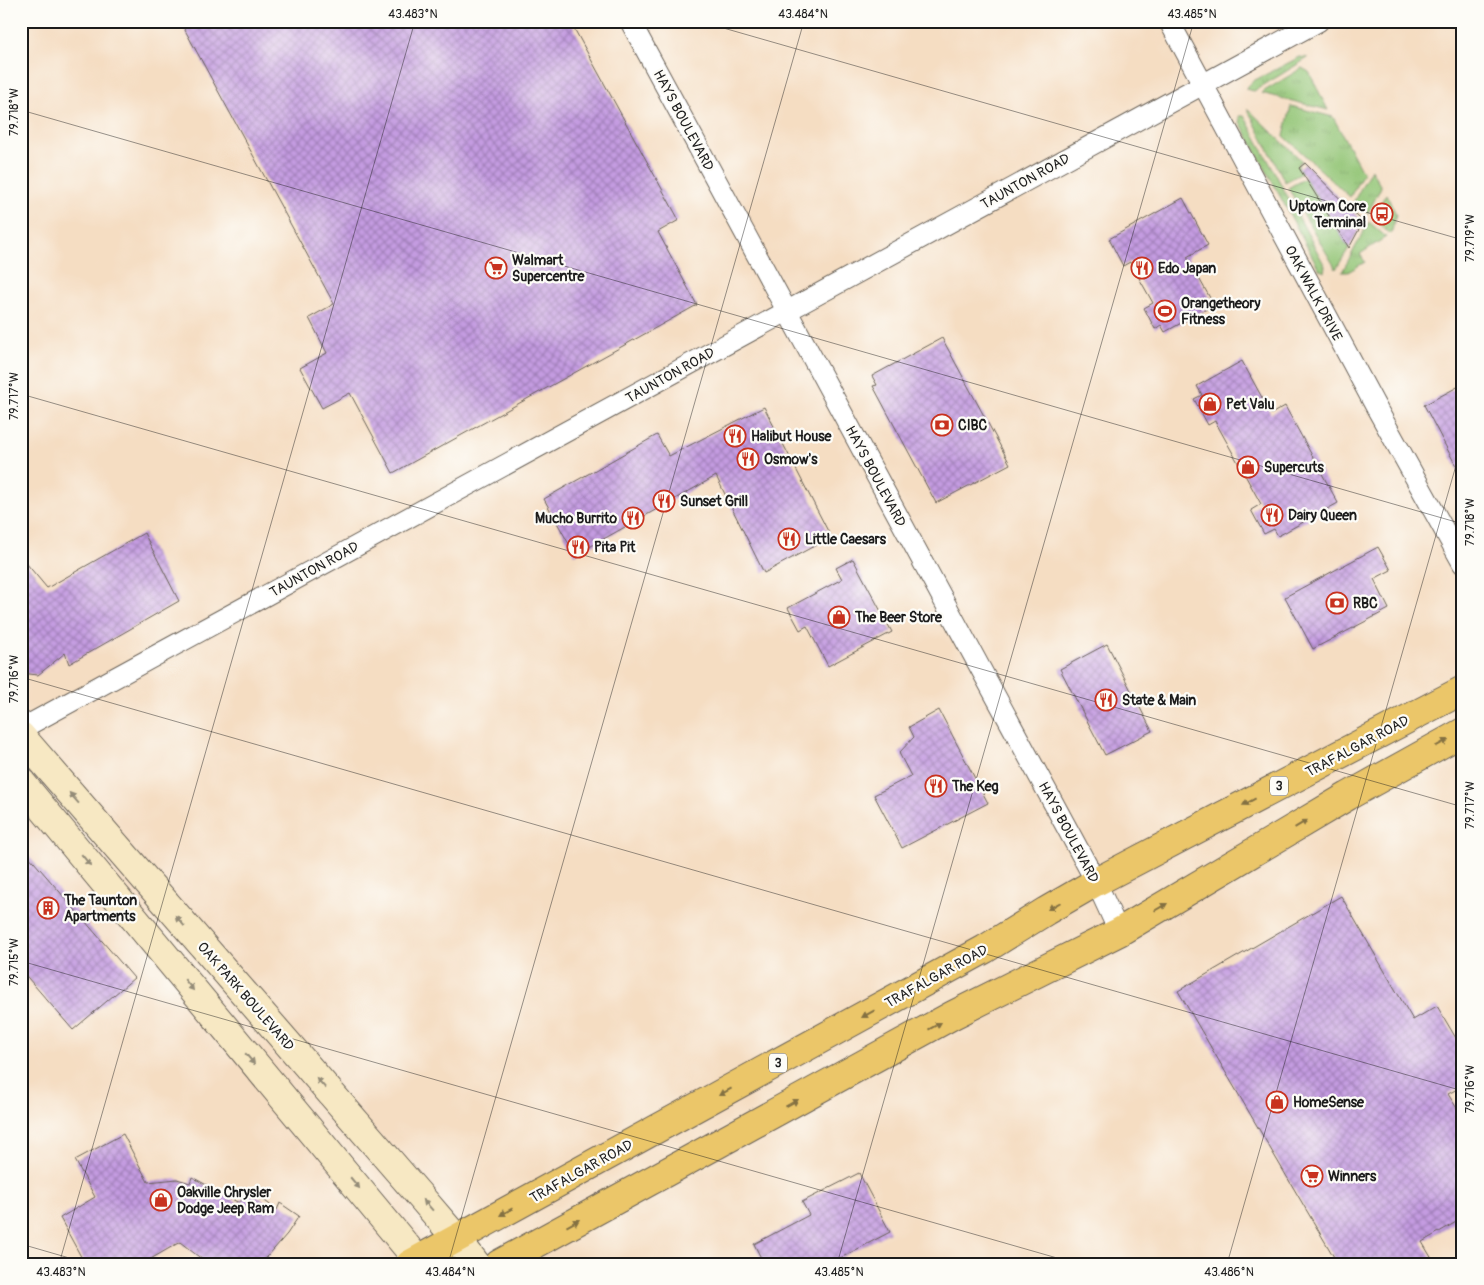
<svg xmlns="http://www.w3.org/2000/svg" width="1484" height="1285" viewBox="0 0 1484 1285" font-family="Pangolin,sans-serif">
<defs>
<pattern id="grass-tufts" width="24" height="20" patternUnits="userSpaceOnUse" patternTransform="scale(1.25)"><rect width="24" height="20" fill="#93c576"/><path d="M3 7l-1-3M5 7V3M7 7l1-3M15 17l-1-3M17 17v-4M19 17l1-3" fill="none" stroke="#7ea966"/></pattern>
<pattern id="building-cross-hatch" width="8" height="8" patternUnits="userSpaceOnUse" patternTransform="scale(1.25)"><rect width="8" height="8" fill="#c49be1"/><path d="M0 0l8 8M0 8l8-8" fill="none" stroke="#9e7eb6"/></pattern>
</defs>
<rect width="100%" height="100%" fill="#fdfcf7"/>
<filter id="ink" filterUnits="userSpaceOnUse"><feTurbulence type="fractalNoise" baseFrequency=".02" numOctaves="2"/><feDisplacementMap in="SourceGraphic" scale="10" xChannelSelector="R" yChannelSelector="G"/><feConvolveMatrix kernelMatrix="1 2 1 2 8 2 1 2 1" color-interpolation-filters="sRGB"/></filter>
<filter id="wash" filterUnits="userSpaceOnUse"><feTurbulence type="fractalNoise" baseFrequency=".0096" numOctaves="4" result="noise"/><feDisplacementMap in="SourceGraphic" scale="20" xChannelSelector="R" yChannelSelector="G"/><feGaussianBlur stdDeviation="1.12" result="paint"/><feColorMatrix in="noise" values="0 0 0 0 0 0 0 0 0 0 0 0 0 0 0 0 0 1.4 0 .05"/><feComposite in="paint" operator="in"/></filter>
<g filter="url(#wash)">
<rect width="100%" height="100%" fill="#f5ddc2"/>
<g fill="url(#grass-tufts)" stroke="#587049">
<path d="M1300 57 1308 58 1254 91 1245 89 1253 81Z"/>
<path d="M1302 68 1309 72 1328 110 1261 93Z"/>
<path d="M1291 106 1333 117 1363 173 1350 197 1284 136Z"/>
<path d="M1247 108 1303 162H1299L1298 167 1302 173 1285 182Z"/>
<path d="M1239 116H1244L1246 119 1325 266 1324 272 1319 269 1240 122Z"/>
<path d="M1371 169 1381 187 1368 213 1354 201Z"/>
<path d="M1305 178 1349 248 1336 269 1288 188Z"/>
<path d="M1386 194 1396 214 1392 231 1389 234 1372 217Z"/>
<path d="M1369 222 1386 237 1360 254 1365 262 1348 272H1342Z"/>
</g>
<g id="blocks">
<g fill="url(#building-cross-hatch)">
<path d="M180 21H570L679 220 658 232 697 305 393 473 350 393 322 408 300 368 327 353 309 318 334 304Z"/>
<path d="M1305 163 1363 222 1349 248 1299 168Z"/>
<path d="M1183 198 1208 245 1187 257 1214 305 1165 332 1161 325 1155 329 1144 308 1153 303 1130 262 1123 266 1109 239Z"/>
<path d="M942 338 1010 464 936 503 873 386 877 385 872 376Z"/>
<path d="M1242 361 1271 414 1285 406 1338 503 1278 536 1274 529 1264 534 1251 510 1261 504 1215 421 1208 425 1194 399 1202 395 1197 386Z"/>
<path d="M1463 384V479L1424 405Z"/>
<path d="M764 407 831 537 764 573 716 476 575 555 544 499 657 435 669 456Z"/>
<path d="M144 533 179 601 69 664 65 653 38 675 21 673V557L47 588Z"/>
<path d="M1378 547 1391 570 1374 579 1389 609 1313 649 1285 597Z"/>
<path d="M853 559 892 632 828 666 807 626 800 630 788 608 842 579 836 568Z"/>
<path d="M1107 644 1152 731 1105 755 1060 669Z"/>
<path d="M939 710 988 803 902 848 874 795 911 776 899 753 914 737 909 727Z"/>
<path d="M21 847 134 978 73 1030 21 970Z"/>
<path d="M1341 896 1413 1020 1437 1006 1463 1050V1086L1448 1094 1463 1118V1218L1422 1242 1435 1264H1338L1178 991Z"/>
<path d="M123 1134 148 1182 177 1179 190 1183 192 1177 239 1203 250 1190 277 1210 280 1203 299 1216 287 1234 261 1264H208L180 1242 142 1264H85L60 1218 95 1197 75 1160Z"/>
<path d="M859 1173 890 1232 829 1264H764L754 1244 809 1215 802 1202Z"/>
</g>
</g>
</g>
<g filter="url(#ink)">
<use href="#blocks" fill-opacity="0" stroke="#686056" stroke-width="1"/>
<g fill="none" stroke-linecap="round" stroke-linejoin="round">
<g stroke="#686056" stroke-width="22">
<g id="street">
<path d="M630 21 1075 843 1096 882 1119 932"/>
<path d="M1169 21 1377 409 1463 564"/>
<path d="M21 729 1319 21"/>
</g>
</g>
<g stroke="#686056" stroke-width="30">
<g id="secondary">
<path d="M21 736 420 1196 456 1238 476 1264"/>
<path d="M21 782 421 1264"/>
</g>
</g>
<g stroke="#686056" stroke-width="30">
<g id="primary">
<path d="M410 1264 985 949 1046 911 1096 882 1463 690"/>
<path d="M499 1264 953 1015 1119 932 1348 796 1463 732"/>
</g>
</g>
<use href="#street" stroke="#fff" stroke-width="20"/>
<use href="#secondary" stroke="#f7e8c3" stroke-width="28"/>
<use href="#primary" stroke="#ebc669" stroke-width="28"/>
</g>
<defs><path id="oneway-solid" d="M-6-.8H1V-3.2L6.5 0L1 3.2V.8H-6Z" transform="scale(1.25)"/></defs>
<g fill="#847142">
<use href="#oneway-solid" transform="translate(1442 743) rotate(-29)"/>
<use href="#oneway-solid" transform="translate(1249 802) rotate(152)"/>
<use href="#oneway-solid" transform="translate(1301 824) rotate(-31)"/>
<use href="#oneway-solid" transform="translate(1054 906) rotate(150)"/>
<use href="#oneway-solid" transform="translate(1161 907) rotate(-30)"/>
<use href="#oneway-solid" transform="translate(868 1014) rotate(151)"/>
<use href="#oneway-solid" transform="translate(935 1026) rotate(-29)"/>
<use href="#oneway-solid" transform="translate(725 1092) rotate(151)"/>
<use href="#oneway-solid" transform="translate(792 1103) rotate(-29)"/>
<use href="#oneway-solid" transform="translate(506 1212) rotate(151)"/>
<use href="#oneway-solid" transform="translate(573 1223) rotate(-29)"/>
</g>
<g fill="#948c78">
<use href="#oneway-solid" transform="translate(74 798) rotate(-131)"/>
<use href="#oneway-solid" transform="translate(86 860) rotate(51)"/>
<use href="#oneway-solid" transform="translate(180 921) rotate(-131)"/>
<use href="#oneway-solid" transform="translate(189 985) rotate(51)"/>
<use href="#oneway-solid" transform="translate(250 1059) rotate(50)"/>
<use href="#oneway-solid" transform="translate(321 1083) rotate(-131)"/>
<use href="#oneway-solid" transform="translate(355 1183) rotate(50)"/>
<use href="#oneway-solid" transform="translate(428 1205) rotate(-131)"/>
</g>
</g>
<path fill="none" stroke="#1c1c1c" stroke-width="1" stroke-opacity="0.45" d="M699 21 1463 240M21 37 26 21M21 110 1463 524M21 394 1463 807M21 677 1463 1091M21 961 1078 1264M21 1244 90 1264M59 1264 415 21M448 1264 804 21M837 1264 1194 21M1227 1264 1463 441"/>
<defs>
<g id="bus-ring" transform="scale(1.125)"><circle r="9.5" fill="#fdfcf7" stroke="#c8321e" stroke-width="1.5"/><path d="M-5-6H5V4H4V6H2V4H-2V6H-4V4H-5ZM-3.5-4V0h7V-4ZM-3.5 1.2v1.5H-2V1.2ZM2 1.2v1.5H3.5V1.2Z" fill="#c8321e"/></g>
<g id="supermarket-ring" transform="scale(1.125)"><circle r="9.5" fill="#fdfcf7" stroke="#c8321e" stroke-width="1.5"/><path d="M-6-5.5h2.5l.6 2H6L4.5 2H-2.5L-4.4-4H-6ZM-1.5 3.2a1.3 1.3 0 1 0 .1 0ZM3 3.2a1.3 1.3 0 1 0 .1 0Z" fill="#c8321e"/></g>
<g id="restaurant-ring" transform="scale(1.125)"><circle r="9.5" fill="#fdfcf7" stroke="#c8321e" stroke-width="1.5"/><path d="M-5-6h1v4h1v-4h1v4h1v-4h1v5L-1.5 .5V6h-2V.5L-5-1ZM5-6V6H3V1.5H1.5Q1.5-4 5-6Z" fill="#c8321e"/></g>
<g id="stadium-ring" transform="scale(1.125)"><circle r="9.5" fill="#fdfcf7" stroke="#c8321e" stroke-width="1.5"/><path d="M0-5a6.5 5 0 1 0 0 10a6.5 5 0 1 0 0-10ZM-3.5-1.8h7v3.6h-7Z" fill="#c8321e"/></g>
<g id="shop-ring" transform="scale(1.125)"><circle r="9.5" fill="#fdfcf7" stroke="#c8321e" stroke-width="1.5"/><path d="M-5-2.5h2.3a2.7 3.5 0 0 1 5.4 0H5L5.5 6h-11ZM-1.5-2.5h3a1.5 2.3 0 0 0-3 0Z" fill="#c8321e"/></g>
<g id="bank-ring" transform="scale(1.125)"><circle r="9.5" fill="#fdfcf7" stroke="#c8321e" stroke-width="1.5"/><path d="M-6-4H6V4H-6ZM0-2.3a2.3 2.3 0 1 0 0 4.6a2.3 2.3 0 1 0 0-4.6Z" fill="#c8321e"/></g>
<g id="building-ring" transform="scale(1.125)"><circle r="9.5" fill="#fdfcf7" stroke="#c8321e" stroke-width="1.5"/><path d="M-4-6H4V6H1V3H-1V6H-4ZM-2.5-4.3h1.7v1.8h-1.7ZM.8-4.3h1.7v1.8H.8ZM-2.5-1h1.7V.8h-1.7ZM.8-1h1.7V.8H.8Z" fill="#c8321e"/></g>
</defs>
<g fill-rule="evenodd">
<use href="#bus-ring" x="1382" y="214"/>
<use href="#supermarket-ring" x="496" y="268"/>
<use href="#restaurant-ring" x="1142" y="268"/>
<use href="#stadium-ring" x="1165" y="311"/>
<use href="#shop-ring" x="1210" y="404"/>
<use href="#bank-ring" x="942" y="425"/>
<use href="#restaurant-ring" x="735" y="436"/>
<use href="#restaurant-ring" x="748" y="459"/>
<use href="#shop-ring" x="1248" y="467"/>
<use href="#restaurant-ring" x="664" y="501"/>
<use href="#restaurant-ring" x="1272" y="515"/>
<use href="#restaurant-ring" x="633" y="518"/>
<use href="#restaurant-ring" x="789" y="539"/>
<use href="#restaurant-ring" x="578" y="547"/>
<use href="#bank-ring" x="1337" y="603"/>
<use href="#shop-ring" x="839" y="617"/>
<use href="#restaurant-ring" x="1106" y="700"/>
<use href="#restaurant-ring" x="936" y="786"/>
<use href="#building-ring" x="48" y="908"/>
<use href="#shop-ring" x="1277" y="1102"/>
<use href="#supermarket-ring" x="1312" y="1176"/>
<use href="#shop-ring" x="161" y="1200"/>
</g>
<g text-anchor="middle" stroke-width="4.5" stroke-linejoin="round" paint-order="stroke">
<g fill="#fdfcf7" stroke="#605f5e" stroke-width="1">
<rect x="1270" y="776.5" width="18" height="19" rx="4"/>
<rect x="769" y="1053.5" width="18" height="19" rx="4"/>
</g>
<g font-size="12" font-weight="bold" fill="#1c1c1c">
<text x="1279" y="790">3</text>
<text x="778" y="1067">3</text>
</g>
<g font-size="14" fill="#1c1c1c" stroke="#fdfcf7">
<text transform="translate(684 120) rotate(62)" y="5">HAYS BOULEVARD</text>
<text transform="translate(1025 181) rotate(-29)" y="5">TAUNTON ROAD</text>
<text transform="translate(1314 293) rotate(62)" y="5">OAK WALK DRIVE</text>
<text transform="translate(670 375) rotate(-29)" y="5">TAUNTON ROAD</text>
<text transform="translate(876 476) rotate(62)" y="5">HAYS BOULEVARD</text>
<text transform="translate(314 569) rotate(-29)" y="5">TAUNTON ROAD</text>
<text transform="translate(1357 746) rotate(-28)" y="5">TRAFALGAR ROAD</text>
<text transform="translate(1069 832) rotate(62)" y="5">HAYS BOULEVARD</text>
<text transform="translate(936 976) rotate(-29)" y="5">TRAFALGAR ROAD</text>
<text transform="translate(246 996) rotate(49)" y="5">OAK PARK BOULEVARD</text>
<text transform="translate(581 1171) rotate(-29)" y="5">TRAFALGAR ROAD</text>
</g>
<g font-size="14" font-weight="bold" fill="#1c1c1c" stroke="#fdfcf7" text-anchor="start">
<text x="1366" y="211" text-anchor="end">Uptown Core<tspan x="1366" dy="16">Terminal</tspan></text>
<text x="512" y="265">Walmart<tspan x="512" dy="16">Supercentre</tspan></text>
<text x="1158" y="273">Edo Japan</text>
<text x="1181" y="308">Orangetheory<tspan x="1181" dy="16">Fitness</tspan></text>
<text x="1226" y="409">Pet Valu</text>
<text x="958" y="430">CIBC</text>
<text x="751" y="441">Halibut House</text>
<text x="764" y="464">Osmow's</text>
<text x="1264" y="472">Supercuts</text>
<text x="680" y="506">Sunset Grill</text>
<text x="1288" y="520">Dairy Queen</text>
<text x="617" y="523" text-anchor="end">Mucho Burrito</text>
<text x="805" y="544">Little Caesars</text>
<text x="594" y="552">Pita Pit</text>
<text x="1353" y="608">RBC</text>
<text x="855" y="622">The Beer Store</text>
<text x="1122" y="705">State &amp; Main</text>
<text x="952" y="791">The Keg</text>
<text x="64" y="905">The Taunton<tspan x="64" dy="16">Apartments</tspan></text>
<text x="1293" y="1107">HomeSense</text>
<text x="1328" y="1181">Winners</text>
<text x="177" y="1197">Oakville Chrysler<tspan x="177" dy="16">Dodge Jeep Ram</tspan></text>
</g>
</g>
<rect width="1484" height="1285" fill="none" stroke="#fdfcf7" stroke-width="55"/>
<rect x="28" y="28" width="1428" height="1230" fill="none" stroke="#1c1c1c" stroke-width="2"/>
<g font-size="12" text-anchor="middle" fill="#1c1c1c">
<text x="413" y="18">43.483°N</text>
<text x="803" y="18">43.484°N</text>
<text x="1192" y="18">43.485°N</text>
<text transform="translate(14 112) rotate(-90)" y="4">79.718°W</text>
<text transform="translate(1470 238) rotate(-90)" y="4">79.719°W</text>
<text transform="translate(14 396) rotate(-90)" y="4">79.717°W</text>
<text transform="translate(1470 522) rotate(-90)" y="4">79.718°W</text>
<text transform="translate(14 679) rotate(-90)" y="4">79.716°W</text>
<text transform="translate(1470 805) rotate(-90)" y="4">79.717°W</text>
<text transform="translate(14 962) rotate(-90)" y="4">79.715°W</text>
<text transform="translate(1470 1089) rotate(-90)" y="4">79.716°W</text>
<text x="61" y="1276">43.483°N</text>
<text x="450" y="1276">43.484°N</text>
<text x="839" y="1276">43.485°N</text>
<text x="1229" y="1276">43.486°N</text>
</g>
</svg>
